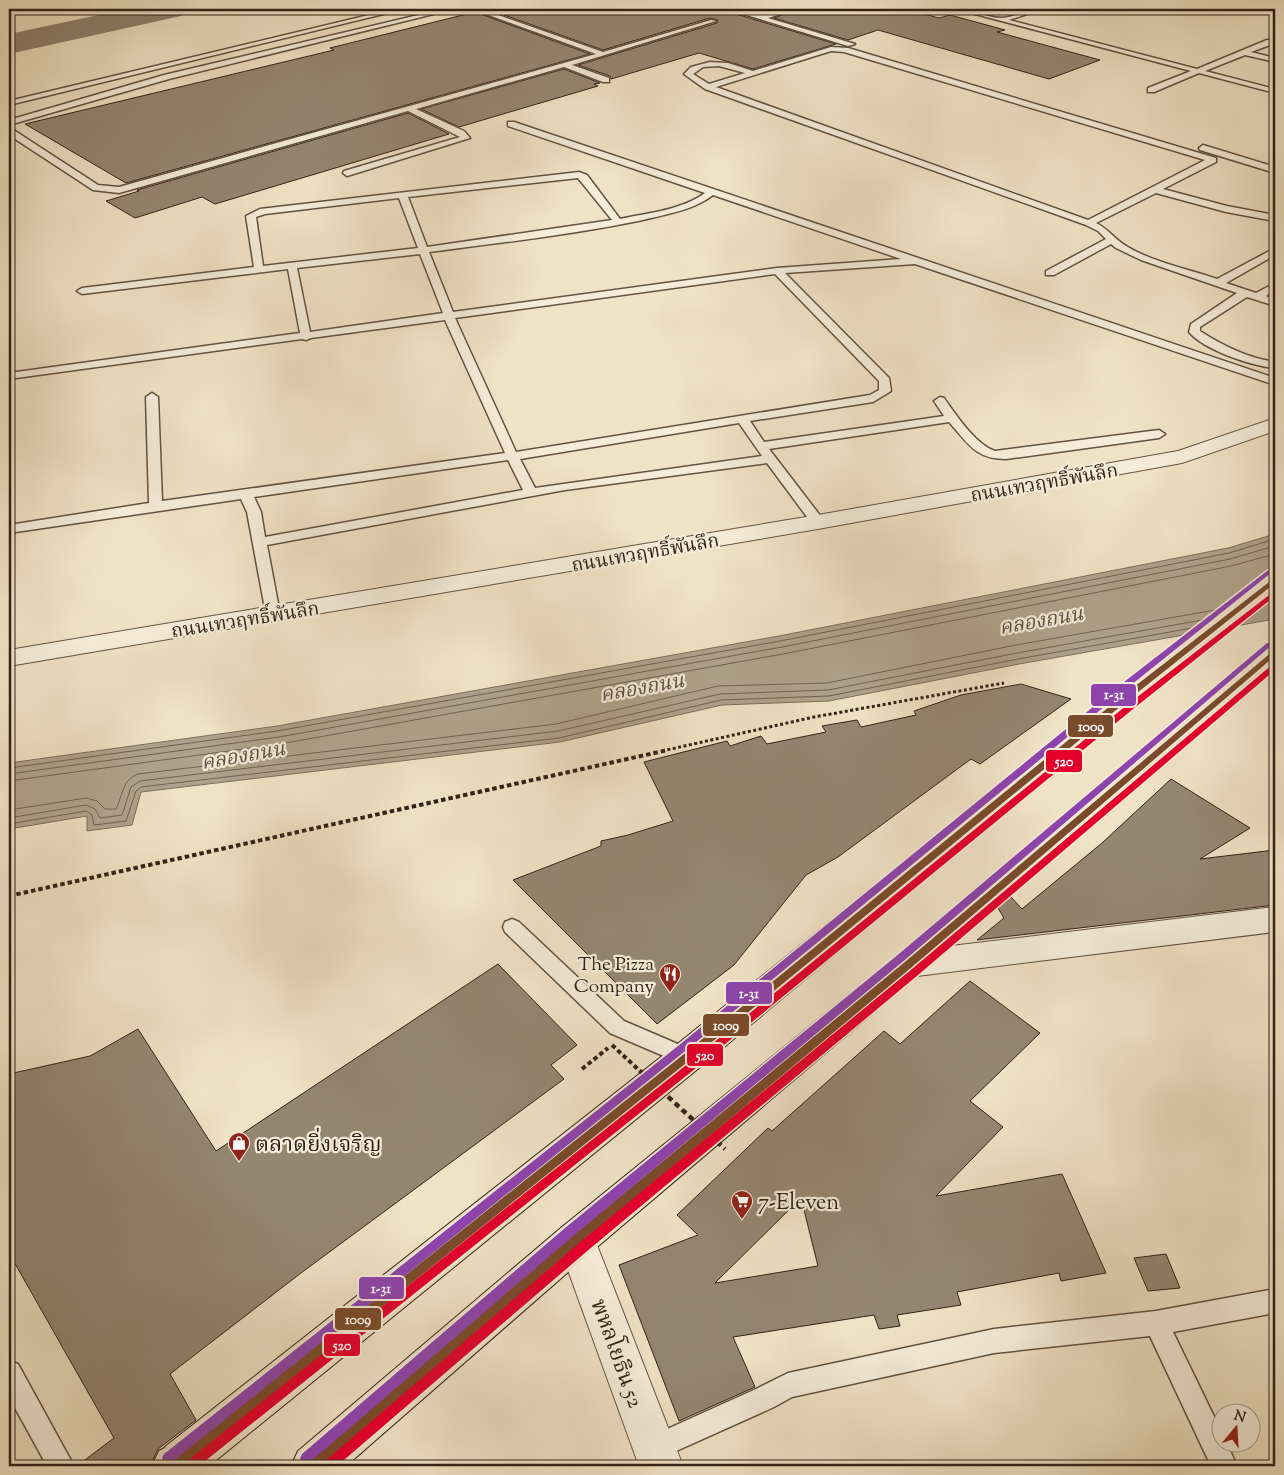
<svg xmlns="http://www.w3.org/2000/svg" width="1284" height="1475" viewBox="0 0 1284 1475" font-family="'Sorts Mill Goudy','Noto Serif Thai',serif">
<rect width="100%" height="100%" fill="#f0e2c5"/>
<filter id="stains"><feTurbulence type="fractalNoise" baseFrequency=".004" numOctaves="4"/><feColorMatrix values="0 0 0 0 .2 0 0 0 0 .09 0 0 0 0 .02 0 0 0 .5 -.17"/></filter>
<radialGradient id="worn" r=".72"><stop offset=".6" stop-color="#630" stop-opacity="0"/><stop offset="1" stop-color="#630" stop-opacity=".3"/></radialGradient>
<path fill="#afa18a" stroke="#7d6e5c" d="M1275 534V619L1019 664 829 701 722 705 560 742 141 792 132 825 87 831V816L9 829V763L277 726 779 636 1228 548Z"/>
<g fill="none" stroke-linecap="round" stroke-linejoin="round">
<g stroke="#706250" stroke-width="1">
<path d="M9 768 277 731 780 641 1229 553 1275 539"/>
<path d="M9 774 279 737 782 647 1230 559 1275 546"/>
<path d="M9 781 280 744 783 654 1231 566 1275 554"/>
<path d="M9 810 86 798 97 801 105 809H116C123 795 122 780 138 774L556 724 718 686 827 683 1016 645 1221 609"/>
<path d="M9 818 86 805 95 809 100 818 122 815 131 787 140 781 558 731 720 694 828 690 1017 653 1208 619"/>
<path d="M9 824 86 811 92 815 94 825 126 821 136 791 141 787 559 738 721 700 829 696 1018 659 1198 627"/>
</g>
<path fill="#91826e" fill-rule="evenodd" d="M127 9H186L181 16 9 54V34Z"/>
</g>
<g fill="#958671" stroke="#322217" fill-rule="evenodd">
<path d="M487 9H725L726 11 836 44 753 69 699 53 611 79 610 76 578 65 717 23 718 20 710 18 603 50Z"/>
<path d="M799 9H928L929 13 924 14 939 18 950 15 1005 30 997 32 1100 60 1049 79 878 30 848 40 774 18Z"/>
<path d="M475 12 590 54 126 183 25 124 334 50 330 48Z"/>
<path d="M564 69 600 83 594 84 598 86 459 127 421 109Z"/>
<path d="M408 113 449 134 215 204 202 197 135 218 106 201 139 191 137 190Z"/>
<path d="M1021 684 1071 699 980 764 971 759 838 857 806 875 734 965 657 1024 513 880 601 846V841L628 835 673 821 644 762 727 741 730 746 761 736 767 744 826 732 822 726 857 720 861 727 916 715 914 711 961 695Z"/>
<path d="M1171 779 1250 828 1200 859 1275 850V905L977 940 1004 918 998 908 1011 897 1022 909 1102 843Z"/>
<path d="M498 964 577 1045 551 1065 564 1079 301 1273 170 1374 196 1420 158 1449 150 1466H77L114 1438 9 1253V1074L90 1056 138 1029 216 1151Z"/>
<path d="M970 981 1040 1033 970 1101 1003 1127 936 1196 1062 1174 1106 1273 1061 1281 1059 1273 957 1292 961 1305 897 1315 900 1326 879 1329 874 1315 733 1337 755 1387 679 1421 619 1265 698 1235 677 1215 768 1128 772 1131 884 1031 900 1044ZM801 1198 818 1266 715 1283Z"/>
<path d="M1166 1254 1180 1288 1148 1291 1134 1258Z"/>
</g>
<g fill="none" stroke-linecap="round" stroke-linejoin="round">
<g stroke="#625242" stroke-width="3">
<g id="lane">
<path d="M394 9H404L9 105V101Z"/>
<path d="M444 9H454L169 79 9 125V120L164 75Z"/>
<path d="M472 9H481L603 52 711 20 716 21 572 65 609 78V82H603L564 67 416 109 464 131 470 138 347 176 343 173 344 171 460 137 408 111 119 193 93 190 9 135V129H12L98 185 119 187 596 54Z"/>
<path d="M727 9C739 9 751 16 762 15 774 14 785 9 797 9L768 18 855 44 848 46Z"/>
<path d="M956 9C971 9 991 19 1003 18 1017 16 1028 9 1042 9L1009 20 1197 69 1267 40H1273V44L1251 52 1275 58V62L1245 55 1205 71 1275 89V93L1199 73 1154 92H1148V88L1191 71Z"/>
<path d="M1260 9 1275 10V14L1261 10Z"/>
<path d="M831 47 848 48 1216 158V162L1163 189 1227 206 1275 215V221L1226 212 1156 193 1096 223C1107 228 1114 238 1123 244 1148 261 1188 269 1217 279L1275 248V255L1226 283 1256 293 1275 283V290L1266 296 1275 300V306L1247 297 1200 327V331C1223 346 1248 358 1275 362V368C1252 366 1204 350 1189 332L1191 324 1237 293 1141 260 1116 248 1111 244 1054 275H1046V271L1106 239 1098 231 1086 225 705 89 684 74 691 67 710 62 728 63 753 71ZM831 51 844 52 1205 160 1088 220 716 87ZM719 66 745 73 709 84 693 74 703 67Z"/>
<path d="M508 122H514L1275 378V385L915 264 785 273 889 378 891 391 873 402 750 421 764 442 944 416 934 401 940 397 944 398C956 415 976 445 995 451L1159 430 1165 434 1159 438 1006 459C975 459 968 443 949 422L769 449 825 522 818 526 813 525 767 463 565 490 267 545 280 614 278 617H268L266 614 247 512 241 499 9 533V525L149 503 146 397 152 393 158 397 162 501 505 453 445 320 311 338 306 340 302 339 9 379V373L300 333 288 269 82 294 77 291 82 288 254 267 246 216 260 209 579 172 587 175 620 219C648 213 682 210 705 193L508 126ZM578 178 612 220 427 247 408 197ZM713 195 901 259 777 268 453 312 429 252C499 243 569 235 638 221 663 215 692 211 713 195ZM399 198 418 248 263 266 256 217 265 214ZM420 254 443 313 310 332 297 268ZM775 274 879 381V390L870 395 516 452 455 318ZM739 423 762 456 535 488 520 459ZM508 460 523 490 265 537 261 512 254 497Z"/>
<path d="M1203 145 1275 167V173L1200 150 1199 148Z"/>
<path d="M512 919 519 922 624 1021 694 1051 697 1057 694 1063 687 1066 610 1033 505 932 503 927 505 922Z"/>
<path d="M1275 1289V1313L1173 1332 1222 1433V1442H1226L1237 1466H1211L1150 1336 994 1353 792 1397 774 1407 654 1461 645 1457 641 1448 645 1439 756 1389 788 1373 994 1329 1156 1311Z"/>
<path d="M9 1361 18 1364 74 1466H47L9 1397Z"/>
</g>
</g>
<g stroke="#625242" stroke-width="2">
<g id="street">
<path d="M1275 418V431L1182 463 818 529 9 666V650L818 515 1178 451Z"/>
<path d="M1275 907V932L909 977 898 973 893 964 898 955 909 951Z"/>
<path d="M576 1221 590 1227 683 1466H639L557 1240 562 1227Z"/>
</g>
</g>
<g stroke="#322217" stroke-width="2">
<g id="primary">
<path d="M1275 573V592L1133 705 699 1068 209 1466H161L159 1461 166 1446 675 1046 1115 693 1267 575Z"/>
<path d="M1275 645V666L920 973 590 1253 346 1466H291L298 1451 562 1227 898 955 1266 647Z"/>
</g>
</g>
<g stroke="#322217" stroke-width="2">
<path id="highway" d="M181 1439 196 1446 203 1461 201 1466H152L159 1451Z"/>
</g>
<path stroke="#322217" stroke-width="3" stroke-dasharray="3 2.5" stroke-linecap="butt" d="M662 751 814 717 1004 683"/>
<g stroke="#322217" stroke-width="4" stroke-dasharray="4.5 3" stroke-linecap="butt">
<path d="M9 896 668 750"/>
<path d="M582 1069 608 1048"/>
</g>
<use href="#lane" fill="#f5ecd9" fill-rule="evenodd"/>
<use href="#street" fill="#f5ecd9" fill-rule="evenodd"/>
<use href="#primary" fill="#f0e2c5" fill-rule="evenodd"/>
<use href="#highway" fill="#f0e2c5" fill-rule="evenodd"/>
<path stroke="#322217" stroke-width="4" stroke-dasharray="4.5 3" stroke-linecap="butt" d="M612 1045 641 1072"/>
<path stroke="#322217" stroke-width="4.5" stroke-dasharray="5.5 4" stroke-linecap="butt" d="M640 1071 725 1149"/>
<g stroke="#f5ecd9" stroke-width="3">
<g id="bus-1">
<path d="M1275 578V583L1127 701 690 1060 183 1466H168L170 1462 684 1054 1121 697 1273 579Z"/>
<path d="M1273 651H1275V656L912 967 580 1244 322 1466H307L309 1462 572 1236 906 961Z"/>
</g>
</g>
<g stroke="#f5ecd9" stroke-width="3">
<g id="bus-2">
<path d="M1275 591V596L1133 709 696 1068 199 1466H184L186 1462 690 1062 1127 705 1273 592Z"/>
<path d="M1273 664H1275V670L918 975 586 1252 337 1466H322L324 1462 578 1244 912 969Z"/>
</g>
</g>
<g stroke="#f5ecd9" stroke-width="3">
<g id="bus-3">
<path d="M1269 570 1271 571 1272 572 1271 573 1121 693 684 1052 172 1462 168 1464 164 1462 162 1458 164 1454 678 1046 1115 689 1267 571Z"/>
<path d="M1267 643H1271L1272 645 906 959 573 1236 310 1462 306 1464 302 1462 300 1458 302 1454 565 1228 900 953Z"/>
</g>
</g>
<use href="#bus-1" fill="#7a4b2a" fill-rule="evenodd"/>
<use href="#bus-2" fill="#e4002b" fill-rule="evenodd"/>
<use href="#bus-3" fill="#8e44ad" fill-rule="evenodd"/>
</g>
<defs>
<g id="restaurant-pin" transform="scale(1.125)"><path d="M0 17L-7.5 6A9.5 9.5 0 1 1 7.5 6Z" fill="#8f2418" stroke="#f5ecd9"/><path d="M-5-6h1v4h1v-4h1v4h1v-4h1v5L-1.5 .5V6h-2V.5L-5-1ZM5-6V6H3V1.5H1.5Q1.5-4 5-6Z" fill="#fff"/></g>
<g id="shop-pin" transform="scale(1.125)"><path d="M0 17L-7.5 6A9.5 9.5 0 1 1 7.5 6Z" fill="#8f2418" stroke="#f5ecd9"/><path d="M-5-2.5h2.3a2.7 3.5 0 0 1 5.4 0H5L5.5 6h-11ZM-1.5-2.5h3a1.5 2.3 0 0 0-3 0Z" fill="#fff"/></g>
<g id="supermarket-pin" transform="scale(1.125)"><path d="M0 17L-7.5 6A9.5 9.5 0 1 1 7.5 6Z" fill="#8f2418" stroke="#f5ecd9"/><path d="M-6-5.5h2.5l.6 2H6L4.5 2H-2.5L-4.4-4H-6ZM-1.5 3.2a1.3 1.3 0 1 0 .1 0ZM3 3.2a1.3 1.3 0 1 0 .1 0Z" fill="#fff"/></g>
</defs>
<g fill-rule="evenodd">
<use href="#restaurant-pin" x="670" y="974"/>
<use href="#shop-pin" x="239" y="1143"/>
<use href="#supermarket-pin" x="742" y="1201"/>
</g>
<g text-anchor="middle" stroke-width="4.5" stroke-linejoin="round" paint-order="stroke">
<g font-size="19" fill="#322217" stroke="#f5ecd9">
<text transform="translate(1044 482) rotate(-10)" y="7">ถนนเทวฤทธิ์พันลึก</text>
<text transform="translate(645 552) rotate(-10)" y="7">ถนนเทวฤทธิ์พันลึก</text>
<text transform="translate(245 619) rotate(-9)" y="7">ถนนเทวฤทธิ์พันลึก</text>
</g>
<g font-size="19" fill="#322217" stroke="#f5ecd9" text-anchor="end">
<text x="654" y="970">The Pizza<tspan x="654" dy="22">Company</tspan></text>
</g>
<g font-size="20" font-style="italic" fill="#5e4e3f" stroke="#f5ecd9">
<text transform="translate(1041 620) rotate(-10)" y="7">คลองถนน</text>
<text transform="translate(642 687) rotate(-10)" y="7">คลองถนน</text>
<text transform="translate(243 755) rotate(-10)" y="7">คลองถนน</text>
</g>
<g font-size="22" fill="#322217" stroke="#f5ecd9" text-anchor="start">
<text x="255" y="1151">ตลาดยิ่งเจริญ</text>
<text x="758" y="1209">7-Eleven</text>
</g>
<g font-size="22" fill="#322217" stroke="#f5ecd9">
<text transform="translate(618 1353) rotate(70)" y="8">พหลโยธิน 52</text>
</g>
</g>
<g stroke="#f5ecd9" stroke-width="2">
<rect x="1090" y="683" width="47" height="24" rx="5" fill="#8e44ad"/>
<rect x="1067" y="714" width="47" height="24" rx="5" fill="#7a4b2a"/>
<rect x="1045" y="749" width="38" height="24" rx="5" fill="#e4002b"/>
<rect x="725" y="981" width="48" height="24" rx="5" fill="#8e44ad"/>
<rect x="702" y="1013" width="48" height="24" rx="5" fill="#7a4b2a"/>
<rect x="686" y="1043" width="38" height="24" rx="5" fill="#e4002b"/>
<rect x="358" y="1276" width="47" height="24" rx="5" fill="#8e44ad"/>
<rect x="334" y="1307" width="48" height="24" rx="5" fill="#7a4b2a"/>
<rect x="323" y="1333" width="38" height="24" rx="5" fill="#e4002b"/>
</g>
<g font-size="14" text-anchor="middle" font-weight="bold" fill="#fff">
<text x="1114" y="699">1-31</text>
<text x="1091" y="731">1009</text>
<text x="1064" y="766">520</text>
<text x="749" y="998">1-31</text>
<text x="726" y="1030">1009</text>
<text x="705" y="1060">520</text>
<text x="381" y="1293">1-31</text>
<text x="358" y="1324">1009</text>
<text x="342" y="1350">520</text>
</g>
<rect width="1284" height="1475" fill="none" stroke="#f0e2c5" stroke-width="30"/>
<rect x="10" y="10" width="1264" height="1455" fill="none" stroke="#322217" stroke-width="2.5"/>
<rect x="15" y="15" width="1254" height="1445" fill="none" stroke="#322217"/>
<g transform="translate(1236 1428) rotate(18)"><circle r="24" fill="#f5ecd9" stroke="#a79b8b"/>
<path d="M0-4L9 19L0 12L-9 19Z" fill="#8f2418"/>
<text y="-8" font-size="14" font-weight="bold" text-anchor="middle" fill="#322217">N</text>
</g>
<rect width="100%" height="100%" filter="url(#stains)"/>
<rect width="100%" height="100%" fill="url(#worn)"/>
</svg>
